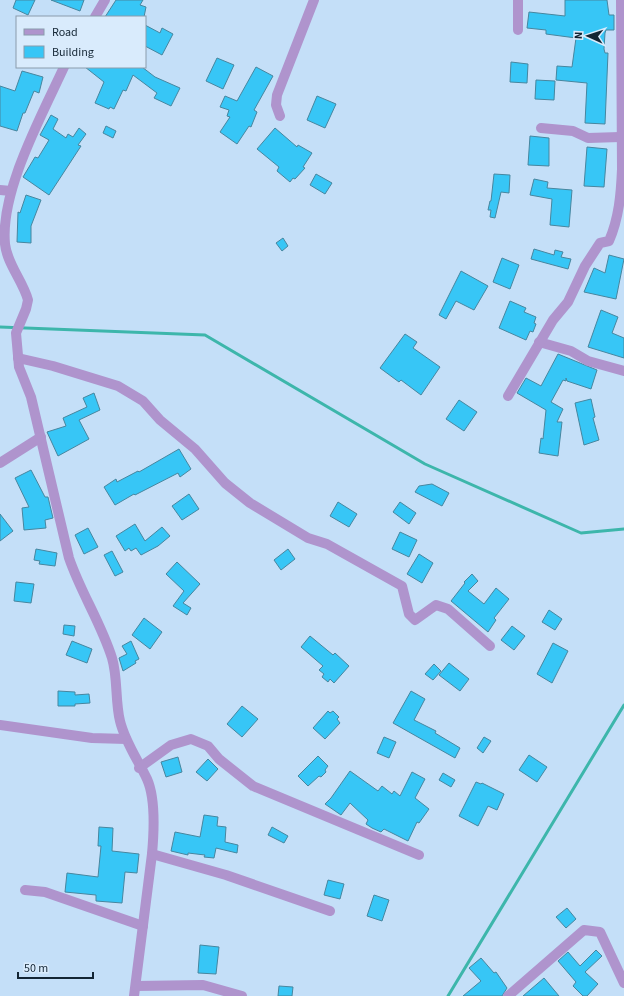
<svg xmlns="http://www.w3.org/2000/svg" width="624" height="996" viewBox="0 0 624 996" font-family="'Source Sans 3',sans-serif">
<rect width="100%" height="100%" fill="#c4dff8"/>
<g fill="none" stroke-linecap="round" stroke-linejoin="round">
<g stroke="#3db6ab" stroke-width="3">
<path d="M0 327 205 335 425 464 581 533 624 529"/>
<path d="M448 996 624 705"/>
</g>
</g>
<g fill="#37c6f6" stroke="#47869f">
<path d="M16 0H35L28 15 13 8Z"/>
<path d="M51 0H84L80 11Z"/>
<path d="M116 0H143L140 5 146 7 144 17H105Z"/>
<path d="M565 0H607L609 15H614V30H606L605 33 604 49 605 53H608L605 124 585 123 587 83 556 80 557 66 572 67 576 38 546 34V30L527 28 529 12 565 16Z"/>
<path d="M145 25 160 33 162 28 173 34 162 55 145 46Z"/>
<path d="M217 58 234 65 223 89 206 81Z"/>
<path d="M511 62 528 64 527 83 510 82Z"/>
<path d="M85 67H142L155 77 180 88 171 106 154 98 157 93 133 75 126 91 123 90 114 109 110 107 109 109 95 103 104 82Z"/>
<path d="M256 67 273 76 254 110 257 112 251 127 249 126 237 144 220 132 230 117 227 116 229 110 220 107 225 96 237 101Z"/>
<path d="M22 71 43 77 39 93 34 91 25 113H23L17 131 0 126V86L15 91Z"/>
<path d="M536 80 555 81 554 100 535 99Z"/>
<path d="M317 96 336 104 325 128 307 120Z"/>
<path d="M51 115 58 119 53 129 66 138 68 134 73 137 79 128 86 134 78 145 81 146 49 195 23 177 35 157 38 158 49 140 40 135Z"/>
<path d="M106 126 116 131 113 138 103 133Z"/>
<path d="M275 128 297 147 298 145 312 153 303 167 305 168 295 179 293 178 290 182 277 171 279 167 257 149Z"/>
<path d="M530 136 549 138V166L528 165Z"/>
<path d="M587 147 607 149 604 187 584 186Z"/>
<path d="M316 174 332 183 325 194 310 185Z"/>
<path d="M494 174 510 175 509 193 501 192 495 218 490 217 491 210H488L490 201H491Z"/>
<path d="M534 179 548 182 547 188 572 190 569 227 550 225 552 199 530 195Z"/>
<path d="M26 195 41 200 31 226V243L17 242 18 212 20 213Z"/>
<path d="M283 238 288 246 282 251 276 243Z"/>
<path d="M534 249 554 255 555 250 563 252 561 257 571 259 568 269 531 259Z"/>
<path d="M609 255 624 259 616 299 584 292 594 268 605 273Z"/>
<path d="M502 258 519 265 510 289 493 282Z"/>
<path d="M461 271 488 286 474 310 456 301 446 319 439 315Z"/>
<path d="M510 301 526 308 524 312 536 317 534 323 536 324 533 332 530 331 526 340 499 328Z"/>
<path d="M601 310 618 317 612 333 624 338V358L588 347Z"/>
<path d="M405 334 417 342 413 348 440 367 421 395 401 380 399 382 380 368Z"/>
<path d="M558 354 597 370 591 389 567 381 566 378V381L563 380 551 402 563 409 557 422H562L558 456 539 453 541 438 543 439 546 410 517 393 526 378 541 386Z"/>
<path d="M94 393 100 410 79 420 89 439 58 456 47 432 66 426 63 418 87 407 83 398Z"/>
<path d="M591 399 595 417 593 418 599 440 584 445 575 403Z"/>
<path d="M459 400 477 412 464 431 446 419Z"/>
<path d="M179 449 191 469 180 477 178 473 135 495 134 494 115 505 104 487 116 479 117 482 138 471 139 472Z"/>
<path d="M31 470 45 497H48L53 518 45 520 46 528 24 530 22 508 29 507 15 478Z"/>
<path d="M432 484 449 493 442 506 415 492 419 486Z"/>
<path d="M189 494 199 509 182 520 172 506Z"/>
<path d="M338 502 357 514 349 527 330 516Z"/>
<path d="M400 502 416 513 409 524 393 512Z"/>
<path d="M0 514 13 531 0 541Z"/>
<path d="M135 524 145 541 162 527 170 536 158 546 141 555 136 548 131 551 129 548 125 551 116 536Z"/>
<path d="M88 528 98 547 84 554 75 535Z"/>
<path d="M400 532 417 540 409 557 392 549Z"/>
<path d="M36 549 57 553 55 566 39 564 40 561 34 560Z"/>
<path d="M288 549 295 559 281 570 274 560Z"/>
<path d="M112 551 123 572 115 576 104 555Z"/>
<path d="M419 554 433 563 422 583 407 574Z"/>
<path d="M177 562 200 584 183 603 191 608 187 615 173 606 184 591 166 574Z"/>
<path d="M472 574 478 581 468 591 484 604 496 588 509 599 494 618 496 620 488 632 451 601 465 583 464 582Z"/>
<path d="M16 582 34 584 31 603 14 601Z"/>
<path d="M549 610 562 619 555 630 542 622Z"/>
<path d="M144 618 162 632 150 649 132 635Z"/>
<path d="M64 625 75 626 74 636 63 634Z"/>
<path d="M512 626 525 636 514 650 501 640Z"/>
<path d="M310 636 333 655 335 653 349 666 334 683 330 679 328 682 322 677 324 674 319 670 323 666 301 647Z"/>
<path d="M72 641 92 649 87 663 66 655Z"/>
<path d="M131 641 139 659 135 661 136 663 123 671 119 658 127 654 122 646Z"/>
<path d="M553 643 568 651 552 683 537 674Z"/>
<path d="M449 663 469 679 460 691 439 675Z"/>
<path d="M434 664 441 671 433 680 425 674Z"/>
<path d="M58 691 75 692V695L89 694 90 703 75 704V706H58Z"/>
<path d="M411 691 425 699 414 720 436 731 435 733 460 748 455 758 393 723Z"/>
<path d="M242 706 258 719 242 737 227 724Z"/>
<path d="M328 711 330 713 333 711 339 717 337 719 340 723 325 739 313 728Z"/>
<path d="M384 737 396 742 389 758 377 753Z"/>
<path d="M484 737 491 741 483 753 477 748Z"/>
<path d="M529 755 547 767 537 782 519 770Z"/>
<path d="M318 756 328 766 325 770 326 772 321 777 319 776 308 786 298 776Z"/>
<path d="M178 757 182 772 166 777 161 762Z"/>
<path d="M208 759 218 769 207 781 196 772Z"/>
<path d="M350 771 378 791 382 786 392 794 394 791 400 796 412 772 425 779 415 798 429 809 419 823 417 822 408 841 384 829 381 832 372 828 366 824 368 820 350 803 341 815 325 804 331 798Z"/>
<path d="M443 773 455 780 451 787 439 780Z"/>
<path d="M476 782 481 784 482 783 504 794 497 810 488 806 478 826 459 816Z"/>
<path d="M204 815 218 817 217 826 226 827 225 842 238 845 237 853 216 848 214 858 204 857 205 855 188 853V855L171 851 175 832 200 837Z"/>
<path d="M99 827 113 828 112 851 139 854 137 873 125 872 122 903 96 901V895L65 892 67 873 98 877 101 846H98Z"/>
<path d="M272 827 288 836 284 843 268 835Z"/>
<path d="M328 880 344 884 340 899 324 895Z"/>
<path d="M374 895 389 900 382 921 367 916Z"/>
<path d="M567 908 576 919 566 928 556 917Z"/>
<path d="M200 945 219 947 216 974 198 973Z"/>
<path d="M596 950 602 956 585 972 598 984 587 996H583L573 986 576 982 558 961 568 952 580 966Z"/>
<path d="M481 958 494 973 496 972 507 988 502 996H463L481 981 469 968Z"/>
<path d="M544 978 559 996H523Z"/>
<path d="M279 986 293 987 292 996H278Z"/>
</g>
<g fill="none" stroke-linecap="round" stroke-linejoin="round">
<g stroke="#af94cd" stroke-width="10">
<path d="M518 0V30"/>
<path d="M95 17 105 0"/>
<path d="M64 67C42 115 0 191 5 244 7 264 23 281 28 300L26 309 16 333 19 367 31 397 69 558C81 593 101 623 112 658 118 678 115 701 120 721 125 742 138 760 147 779 156 799 154 832 152 854L134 996"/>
<path d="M280 116 276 105 277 95 314 0"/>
<path d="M541 128 573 131 588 138 620 137"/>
<path d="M0 190 11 191"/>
<path d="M539 342 571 351 588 361 624 371"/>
<path d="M18 358 53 366 118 386 143 401 160 420 195 449 225 483 250 503 308 538 327 544 402 586 409 614 415 620 436 605 448 609 490 646"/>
<path d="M508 396 553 320 568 302 585 266 600 243 609 241C619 218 621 194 622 169L621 0"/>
<path d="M0 463 41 437"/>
<path d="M0 725 92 738 126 739"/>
<path d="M139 768 171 745 191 739 208 746 219 759 253 786 419 855"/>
<path d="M152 854 226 875 330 911"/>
<path d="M25 890 45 892 143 926"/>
<path d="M136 986 203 985 242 996"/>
<path d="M508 996 584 930 600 932 624 983"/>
</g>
</g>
<rect x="16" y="16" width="130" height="52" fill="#d9ebfc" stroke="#8a9cac"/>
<rect x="24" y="29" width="20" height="6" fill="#af94cd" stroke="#8a9cac"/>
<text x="52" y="36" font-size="12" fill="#132534">Road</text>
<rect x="24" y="46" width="20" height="12" fill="#37c6f6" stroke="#8a9cac"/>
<text x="52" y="56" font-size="12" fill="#132534">Building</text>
<g transform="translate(588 36) rotate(273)" stroke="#d9ebfc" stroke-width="3" paint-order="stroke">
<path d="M0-3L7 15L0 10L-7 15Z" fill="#132534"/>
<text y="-6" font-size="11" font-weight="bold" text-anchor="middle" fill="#132534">N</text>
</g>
<path d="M18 972v6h75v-6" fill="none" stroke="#132534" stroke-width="2"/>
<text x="24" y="972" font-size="12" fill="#132534" stroke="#d9ebfc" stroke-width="3" paint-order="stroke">50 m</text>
</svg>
